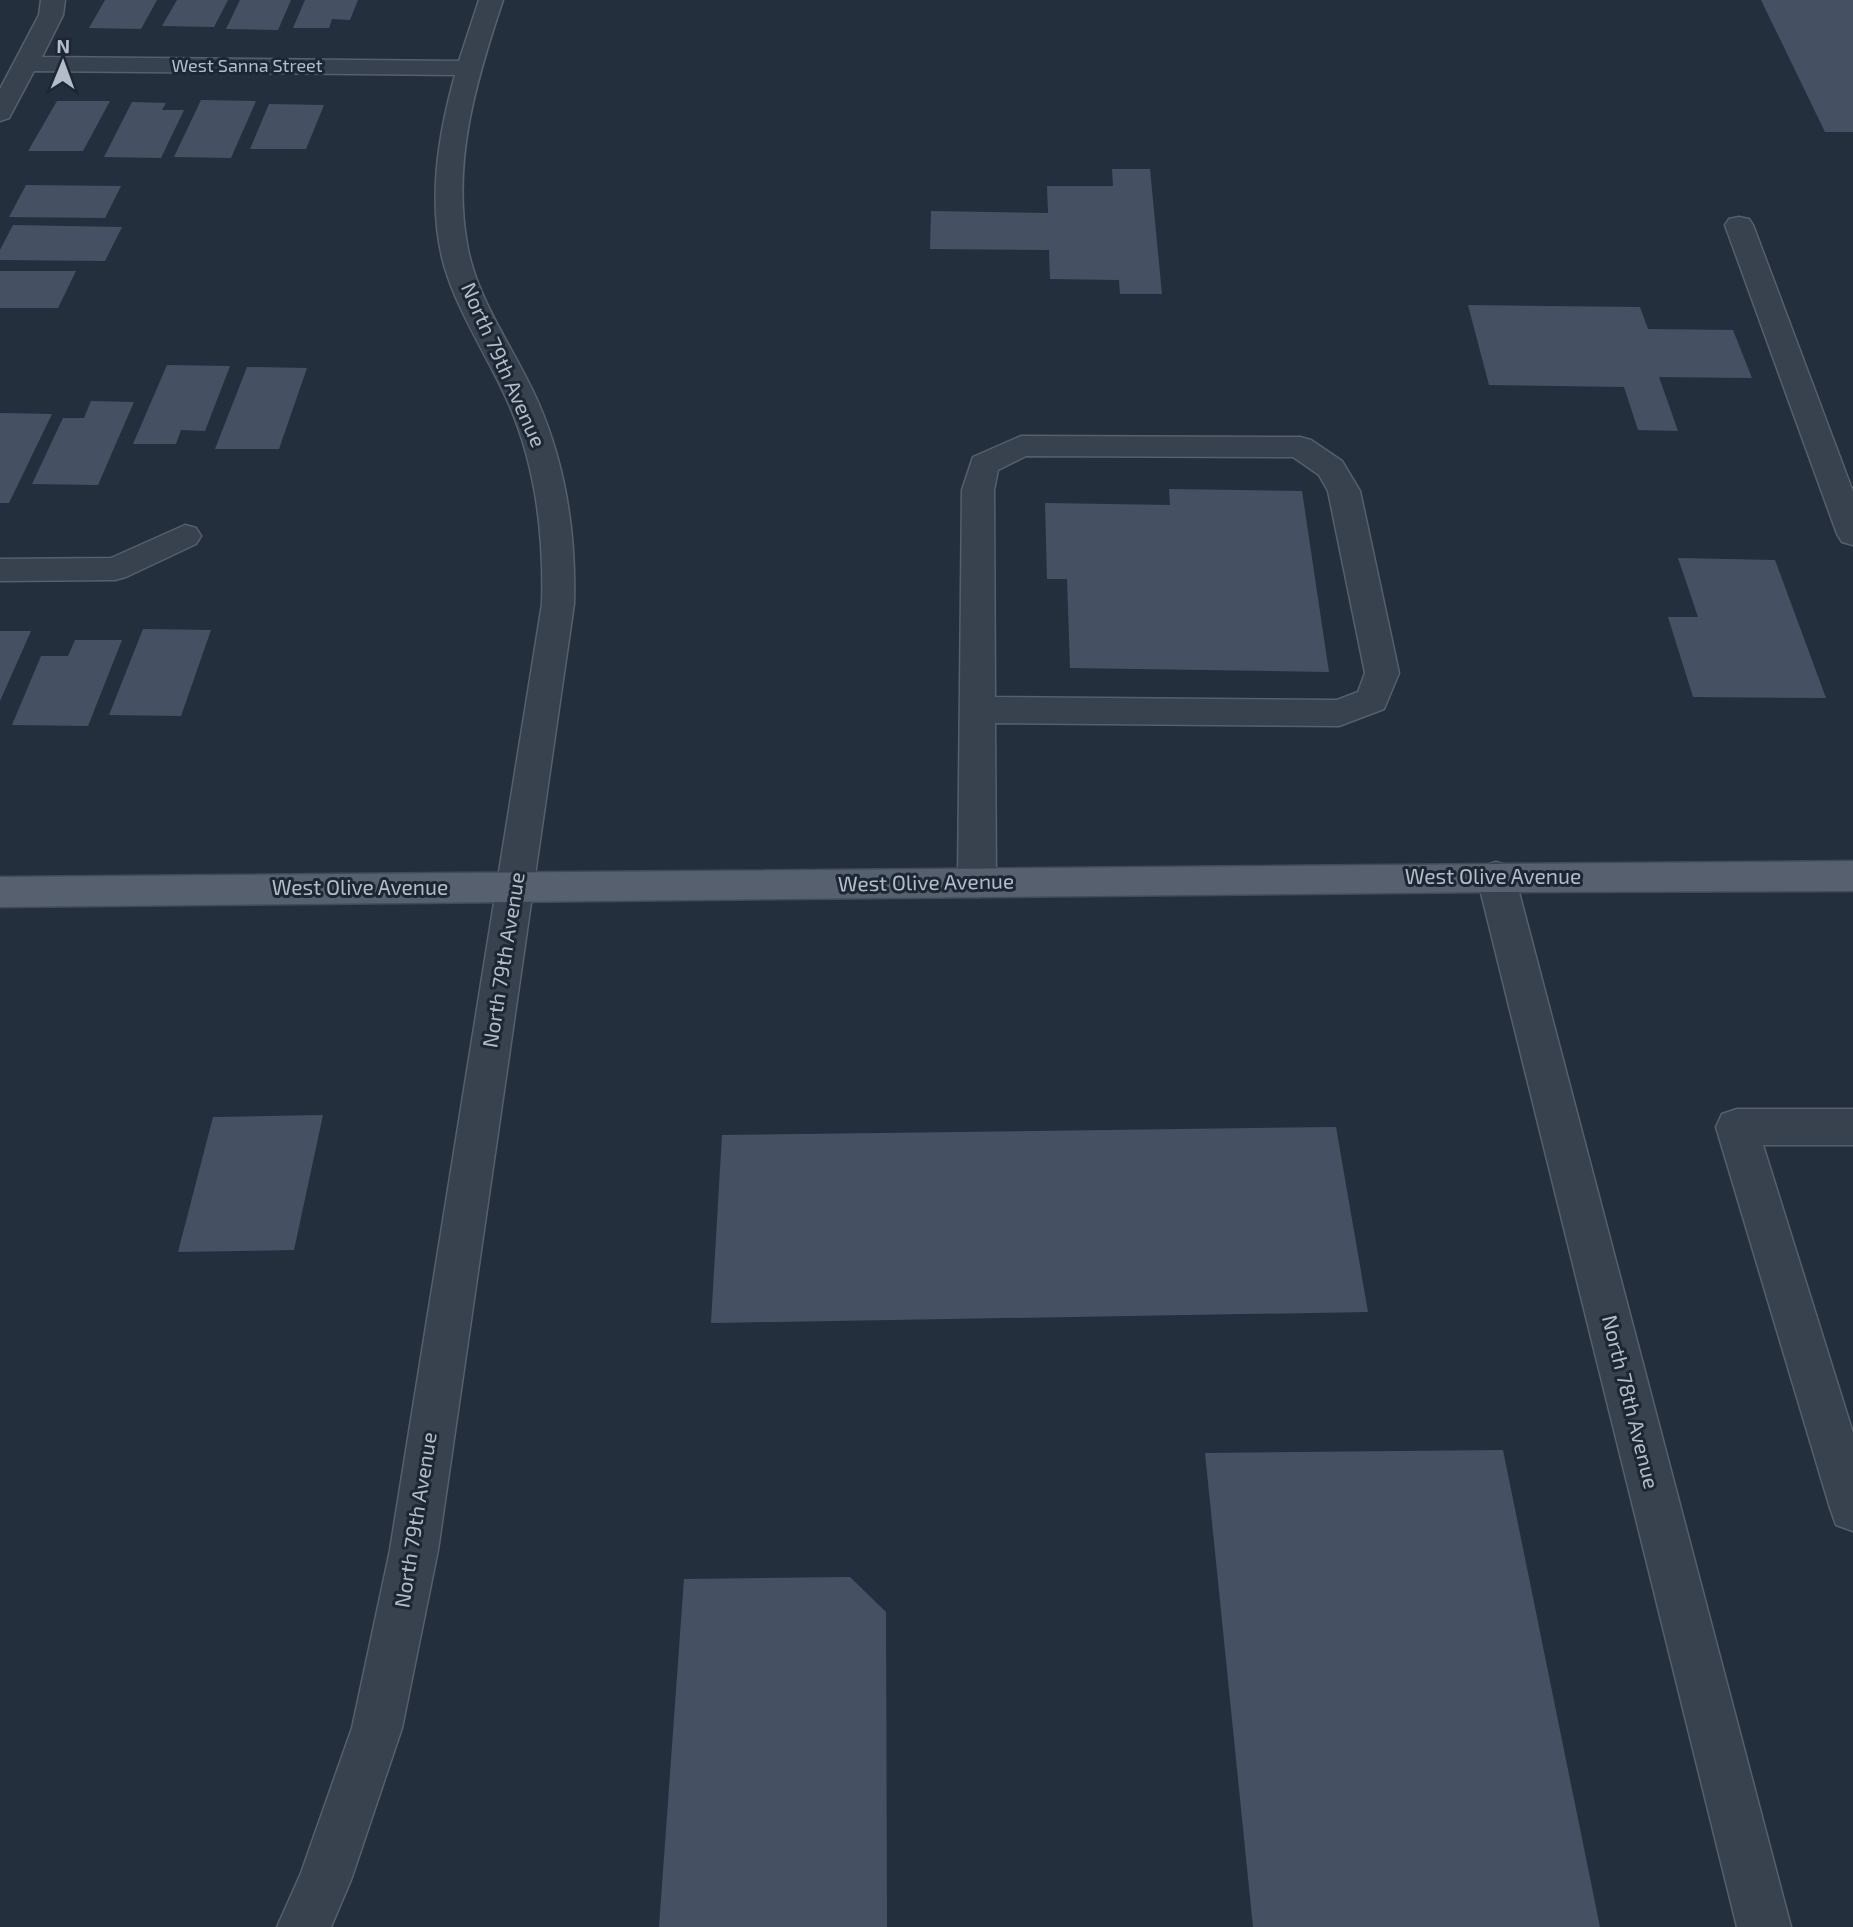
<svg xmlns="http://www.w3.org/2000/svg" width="1853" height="1927" viewBox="0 0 1853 1927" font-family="'Exo 2',sans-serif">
<rect width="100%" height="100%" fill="#242f3e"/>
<g fill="#455162">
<path d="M105 0H157L141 29 89 28Z"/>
<path d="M177 0H228L214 27 162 26Z"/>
<path d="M240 0H291L278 30 226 29Z"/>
<path d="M305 0H358L350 20 332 19 329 28H293Z"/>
<path d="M1761 0H1853V132H1825Z"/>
<path d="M201 100 256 101 231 158 174 157Z"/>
<path d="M57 101H110L83 151H28Z"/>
<path d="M132 102 166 103 162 110H184L161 158 104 157Z"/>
<path d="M269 104 324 105 306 149H250Z"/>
<path d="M1112 169H1150L1162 294H1120L1119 280 1050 279 1049 250 930 249 931 211 1048 213 1047 186H1113Z"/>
<path d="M26 185 121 186 105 218 9 217Z"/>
<path d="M13 225 122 227 105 261 0 260V250Z"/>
<path d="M0 271H76L58 308H0Z"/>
<path d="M1468 305 1640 307 1648 329 1733 330 1752 378 1659 377 1678 431 1638 430 1624 387 1489 385Z"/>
<path d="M167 365 230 366 205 431 181 430 176 444H133Z"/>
<path d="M247 367 307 368 279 449H215Z"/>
<path d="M91 401 134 402 98 485 32 484 63 418H84Z"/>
<path d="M0 413 52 414 9 503H0Z"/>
<path d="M1169 489 1302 491 1329 672 1070 668 1067 579H1047L1045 503 1170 505Z"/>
<path d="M1678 558 1775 560 1826 698 1693 697 1668 617H1698Z"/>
<path d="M143 629 211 630 181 716 109 715Z"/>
<path d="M0 631H31L0 701Z"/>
<path d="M75 640H122L88 726 12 725 41 656H68Z"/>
<path d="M323 1115 294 1250 178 1252 213 1117Z"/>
<path d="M1336 1127 1368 1312 711 1323 722 1135Z"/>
<path d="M1503 1450 1600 1927H1253L1205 1453Z"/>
<path d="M850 1577 886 1612 887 1927H659L684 1579Z"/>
</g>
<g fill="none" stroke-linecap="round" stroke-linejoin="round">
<g stroke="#565f6c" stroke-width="3">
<g id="minor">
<path d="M41 0H65L63 15 42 57 459 61 479 0H503C477 78 452 160 467 244 477 302 515 349 538 402 566 466 576 535 574 604L438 1550 402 1728 351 1880 331 1927H277L301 1873 352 1728 390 1550 542 604C544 535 536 464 507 400 487 355 458 313 444 265 427 203 438 136 455 75L34 71 9 118 0 121V89L39 15Z"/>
<path d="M1739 217 1749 219 1753 225 1853 492V545L1842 542 1837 534 1725 225 1729 219Z"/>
<path d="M1021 436 1300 437 1311 440 1342 461 1360 491 1399 673 1384 709 1339 726 995 723 996 882 990 893 977 897 964 893 958 882 962 490 973 457ZM1026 456 1293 457 1319 475 1328 491 1365 673 1358 692 1337 700 995 697 994 490 998 470Z"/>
<path d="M185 525 196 528 201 536 196 544 126 577 115 580 0 581V559L111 558Z"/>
<path d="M1496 862 1509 866 1515 877 1791 1927H1737L1477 877 1483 866Z"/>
<path d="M1737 1109H1853V1145H1763L1853 1433V1531L1836 1525 1830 1508 1716 1127 1722 1114Z"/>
</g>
</g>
<g stroke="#414a57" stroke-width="3">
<path id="major" d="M1853 861V891L1496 892 0 907V877Z"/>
</g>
<use href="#minor" fill="#38414e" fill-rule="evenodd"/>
<use href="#major" fill="#56606e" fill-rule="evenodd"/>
</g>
<g text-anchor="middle" stroke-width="6" stroke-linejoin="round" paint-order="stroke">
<g font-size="18" fill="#b4bcc9" stroke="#1d2633">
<text x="247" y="72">West Sanna Street</text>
</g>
<g font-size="21" fill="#b4bcc9" stroke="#1d2633">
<text transform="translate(503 365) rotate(66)" y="7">North 79th Avenue</text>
<text x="1493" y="884">West Olive Avenue</text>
<text transform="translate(926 883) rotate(-1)" y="7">West Olive Avenue</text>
<text x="360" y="895">West Olive Avenue</text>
<text transform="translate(504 960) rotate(-81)" y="7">North 79th Avenue</text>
<text transform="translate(1630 1402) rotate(76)" y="7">North 78th Avenue</text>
<text transform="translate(416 1520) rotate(-81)" y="7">North 79th Avenue</text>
</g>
</g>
<g transform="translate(63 63) rotate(1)" stroke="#1d2633" stroke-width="5" paint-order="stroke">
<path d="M0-5L12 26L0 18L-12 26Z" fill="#b4bcc9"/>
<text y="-10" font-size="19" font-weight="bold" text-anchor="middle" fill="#b4bcc9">N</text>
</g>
</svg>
